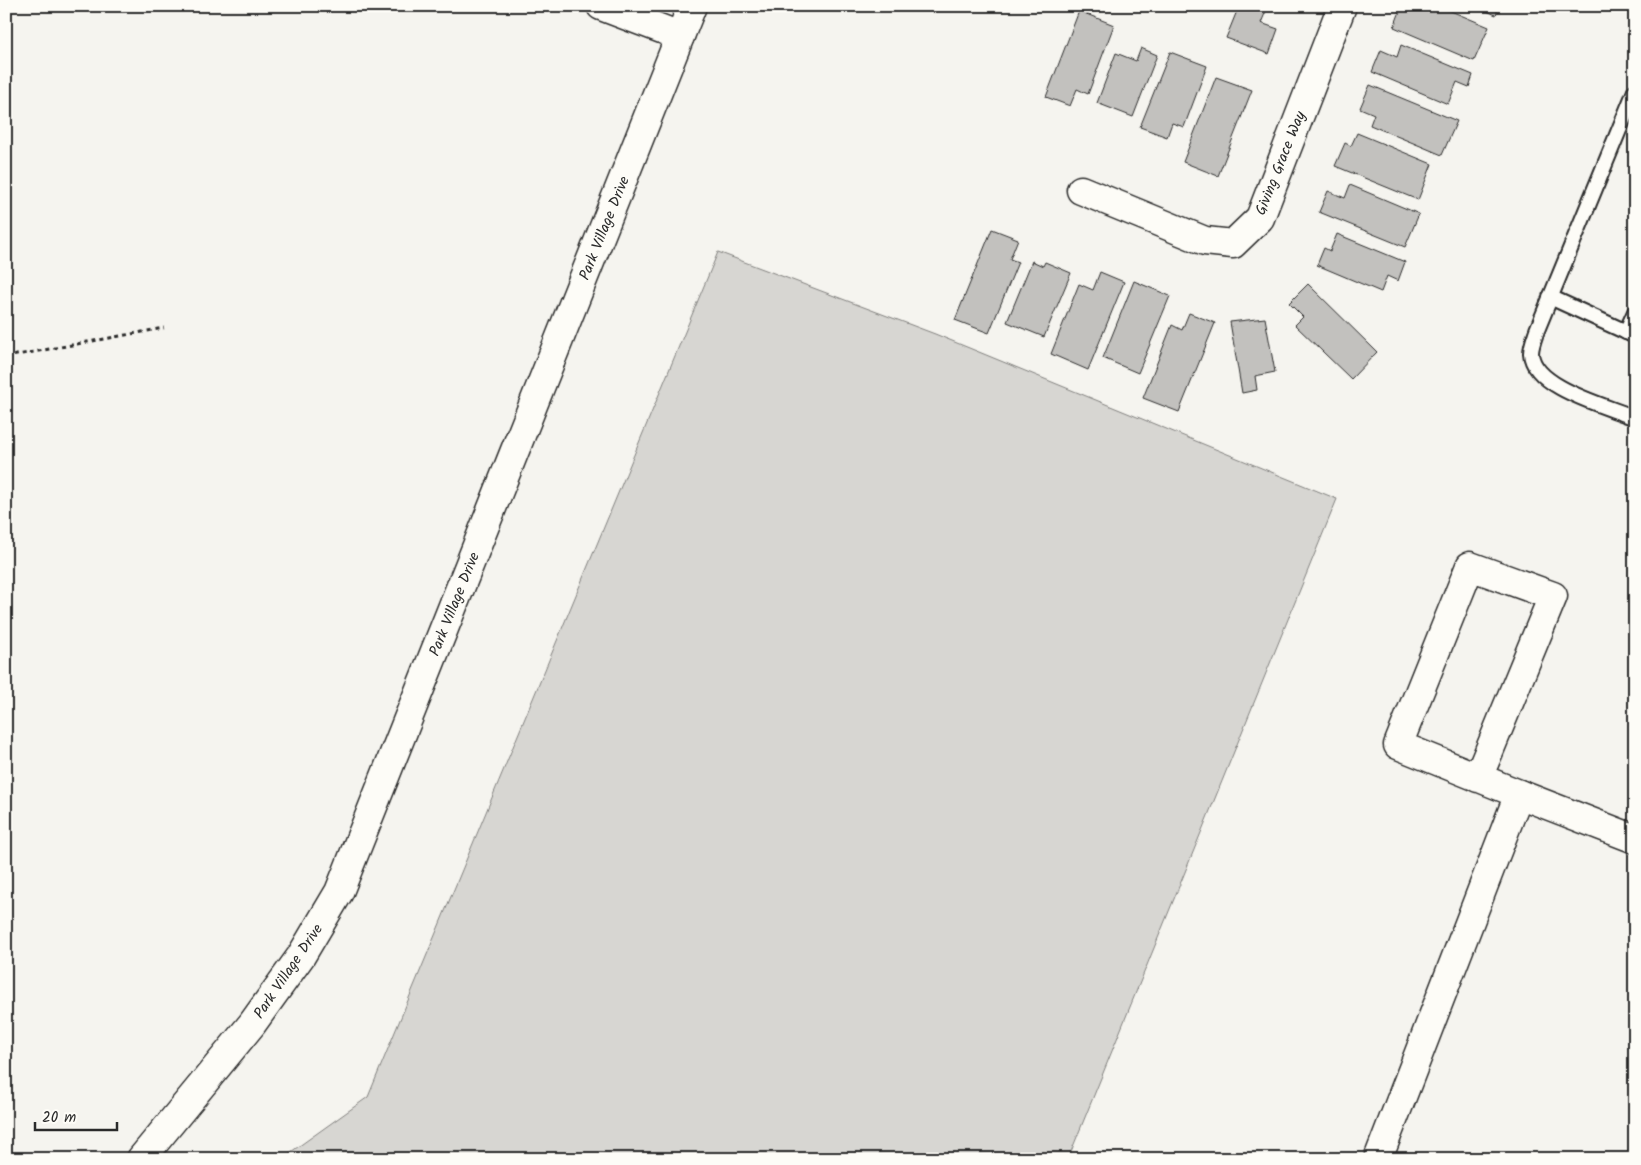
<svg xmlns="http://www.w3.org/2000/svg" width="1641" height="1165" viewBox="0 0 1641 1165" font-family="Kalam,sans-serif">
<rect width="100%" height="100%" fill="#f5f4ef"/>
<filter id="ink" filterUnits="userSpaceOnUse"><feTurbulence type="fractalNoise" baseFrequency=".02" numOctaves="2"/><feDisplacementMap in="SourceGraphic" scale="10" xChannelSelector="R" yChannelSelector="G"/><feConvolveMatrix kernelMatrix="1 2 1 2 8 2 1 2 1" color-interpolation-filters="sRGB"/></filter>
<g filter="url(#ink)">
<path fill="#d7d6d2" stroke="#81807e" d="M718 252 935 334 1337 499 1068 1159H281L368 1097Z"/>
<g fill="#c2c1be" stroke="#2b2b2b">
<path d="M1239 6H1253L1266 11 1261 23 1278 29 1269 54 1226 38Z"/>
<path d="M1402 6H1439L1489 27 1474 61 1394 27Z"/>
<path d="M1475 6H1499L1496 15Z"/>
<path d="M1079 11 1114 25 1088 94 1077 89 1070 106 1046 97Z"/>
<path d="M1401 45 1473 75 1469 87 1457 82 1448 104 1372 72 1381 50 1397 57Z"/>
<path d="M1141 48 1157 55 1133 117 1097 103 1116 53 1136 61Z"/>
<path d="M1170 52 1207 66 1184 127 1172 123 1167 137 1140 127Z"/>
<path d="M1216 77 1252 90 1218 176 1183 162Z"/>
<path d="M1370 85 1457 121 1442 155 1370 125 1374 114 1360 108Z"/>
<path d="M1357 133 1432 164 1418 200 1335 166 1345 143 1351 146Z"/>
<path d="M1350 185 1419 214 1405 247 1319 212 1328 191 1345 198Z"/>
<path d="M992 229 1018 239 1010 259 1018 262 989 333 955 320Z"/>
<path d="M1337 234 1405 262 1398 281 1387 276 1381 292 1317 265 1324 248 1330 251Z"/>
<path d="M1032 261 1043 266 1045 262 1071 273 1044 337 1007 322Z"/>
<path d="M1100 272 1124 282 1088 370 1051 354 1079 284 1093 290Z"/>
<path d="M1134 281 1170 296 1138 373 1103 358Z"/>
<path d="M1308 284 1377 352 1351 379 1295 325 1303 317 1289 303Z"/>
<path d="M1189 313 1215 323 1179 412 1143 398 1172 325 1182 330Z"/>
<path d="M1265 318 1275 372 1255 376 1257 390 1242 393 1230 322Z"/>
</g>
<g fill="none" stroke-linecap="round" stroke-linejoin="round">
<g stroke="#2b2b2b" stroke-width="18">
<g id="lane">
<path d="M1635 91 1537 330C1535 336 1531 346 1531 353 1533 388 1607 406 1635 418"/>
<path d="M1550 297 1635 336"/>
<path d="M1626 332 1635 312"/>
</g>
</g>
<g stroke="#2b2b2b" stroke-width="31">
<g id="street">
<path d="M601 6 680 36"/>
<path d="M1081 190 1205 241 1233 244 1260 218 1342 6"/>
<path d="M1519 794 1635 839"/>
<path d="M141 1159 252 1024 301 956 339 892 692 6"/>
<path d="M1378 1159 1519 794 1398 745 1470 566 1553 596 1478 778"/>
</g>
</g>
<path stroke="#2b2b2b" stroke-width="3" stroke-dasharray="4 4" stroke-linecap="butt" d="M6 357 164 328"/>
<use href="#lane" stroke="#fdfcf7" stroke-width="14"/>
<use href="#street" stroke="#fdfcf7" stroke-width="28"/>
</g>
</g>
<g text-anchor="middle" stroke-width="4.5" stroke-linejoin="round" paint-order="stroke">
<g font-size="15" fill="#2b2b2b" stroke="#fdfcf7">
<text transform="translate(1280 163) rotate(-68)" y="5">Giving Grace Way</text>
<text transform="translate(604 228) rotate(-68)" y="5">Park Village Drive</text>
<text transform="translate(454 604) rotate(-68)" y="5">Park Village Drive</text>
<text transform="translate(288 971) rotate(-56)" y="5">Park Village Drive</text>
</g>
</g>
<rect width="1641" height="1165" fill="none" stroke="#fdfcf7" stroke-width="25"/>
<rect x="12" y="12" width="1616" height="1140" fill="none" stroke="#2b2b2b" stroke-width="2" filter="url(#ink)"/>
<path d="M35 1122v8h82v-8" fill="none" stroke="#2b2b2b" stroke-width="2.5"/>
<text x="42" y="1122" font-size="15" fill="#2b2b2b" stroke="#fdfcf7" stroke-width="4" paint-order="stroke">20 m</text>
</svg>
